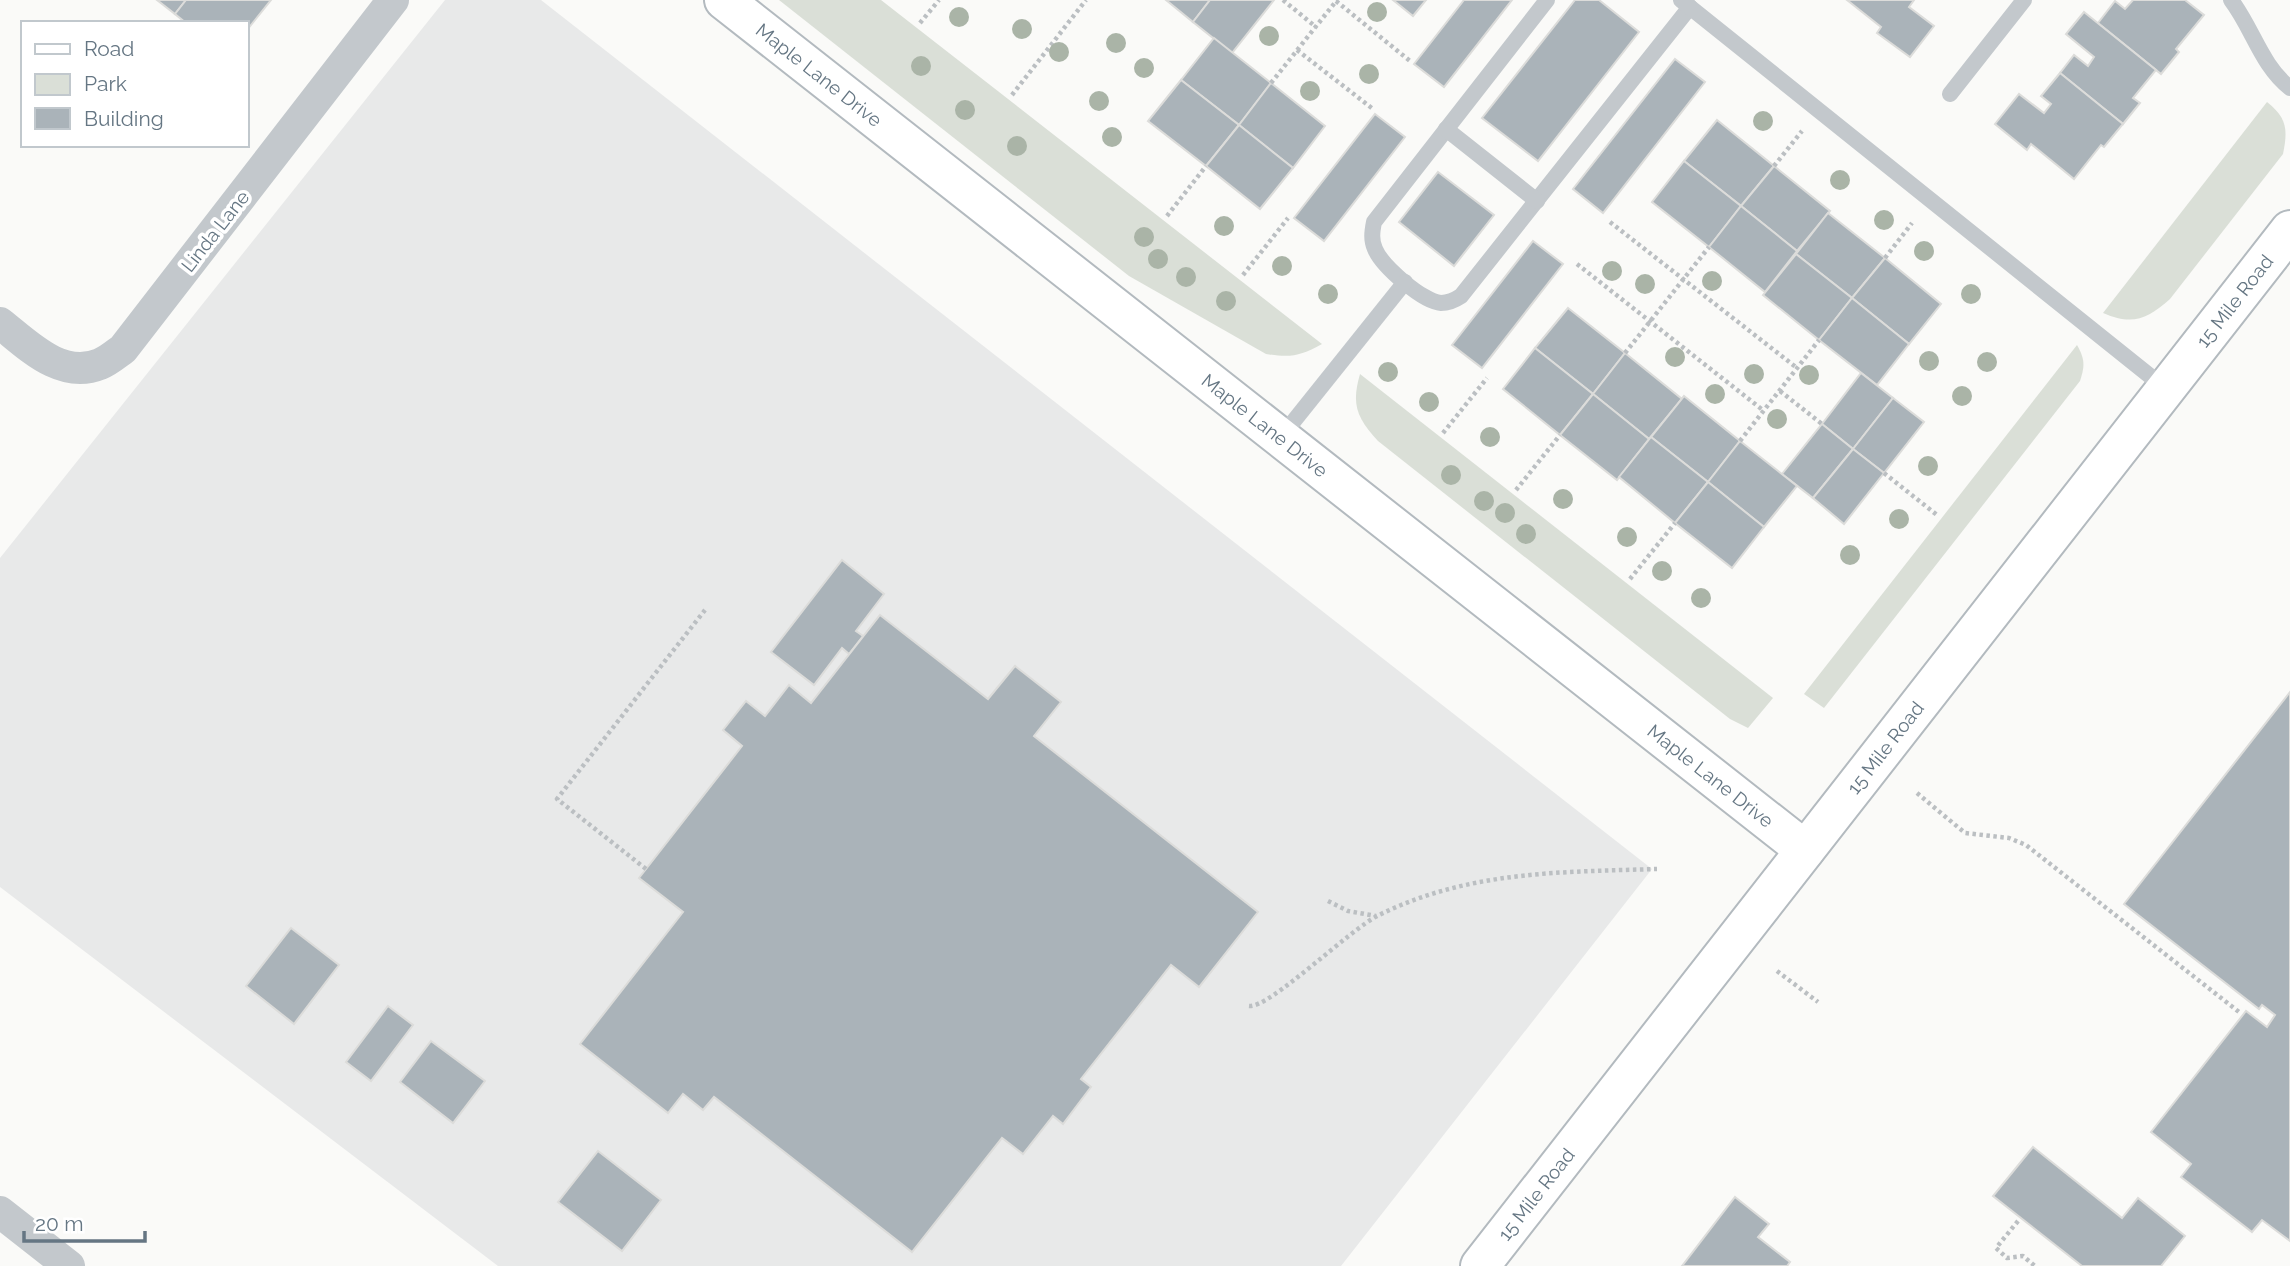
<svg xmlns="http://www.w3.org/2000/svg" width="2290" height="1266" viewBox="0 0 2290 1266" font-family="Raleway,sans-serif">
<rect width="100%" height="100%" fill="#fafaf8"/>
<path fill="#e8e9e9" d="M445 0H541L1652 869 1341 1266H498L0 887V558Z"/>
<g fill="#dadfd7">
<path d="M779 0H881L1322 344C1300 356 1291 358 1266 354L1129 276Z"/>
<path d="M2267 102C2287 118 2288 129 2283 154L2170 299C2147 319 2133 326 2103 313Z"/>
<path d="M2077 345C2085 359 2085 366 2080 381L1824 708 1804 694Z"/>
<path d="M1360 374 1773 698 1748 728 1730 719 1378 441C1357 418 1351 405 1360 374Z"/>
</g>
<g fill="#aab3b9" stroke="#dcdcda" stroke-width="2">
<path d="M157 0H186L175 14Z"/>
<path d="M186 0H271L247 30V23H186L175 14Z"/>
<path d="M1166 0H1210L1193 22Z"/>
<path d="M1210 0H1274L1232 53 1193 22Z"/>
<path d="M1393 0H1426L1413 16Z"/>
<path d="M1464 0H1512L1444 87 1414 64Z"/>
<path d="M1575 0H1599L1639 32 1538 161 1482 118Z"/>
<path d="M1847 0H1914L1909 7 1934 26 1910 57 1877 33 1881 27Z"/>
<path d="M2133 0H2185L2204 15 2176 49 2179 52 2161 74 2098 23 2115 1 2125 9Z"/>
<path d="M2084 12 2156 70 2133 98 2140 103 2123 124 2060 73 2074 55 2088 66 2094 57 2066 34Z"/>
<path d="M1214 38 1271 83 1239 125 1181 80Z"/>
<path d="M1675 59 1705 82 1603 213 1573 189Z"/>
<path d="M2060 73 2123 124 2104 147 2101 145 2074 179 2031 144 2027 150 1995 124 2019 94 2044 113 2051 104 2041 96Z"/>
<path d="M1181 80 1239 125 1206 166 1148 121Z"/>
<path d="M1271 83 1325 126 1293 168 1239 125Z"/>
<path d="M1375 114 1405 137 1324 241 1294 218Z"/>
<path d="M1717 120 1774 166 1741 206 1684 161Z"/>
<path d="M1239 125 1293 168 1260 209 1206 166Z"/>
<path d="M1684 161 1741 206 1709 247 1652 202Z"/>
<path d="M1774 166 1830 211 1797 251 1741 206Z"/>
<path d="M1438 172 1494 215 1454 266 1399 222Z"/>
<path d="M1741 206 1797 251 1765 292 1709 247Z"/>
<path d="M1828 213 1885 258 1852 298 1796 254Z"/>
<path d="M1533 241 1563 264 1482 368 1452 345Z"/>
<path d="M1796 254 1852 298 1819 340 1763 295Z"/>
<path d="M1885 258 1941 304 1909 344 1852 298Z"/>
<path d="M1852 298 1909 344 1877 385 1819 340Z"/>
<path d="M1568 308 1625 353 1593 394 1535 348Z"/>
<path d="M1535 348 1593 394 1560 435 1503 389Z"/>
<path d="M1625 353 1682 399 1649 439 1593 394Z"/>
<path d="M1861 373 1893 398 1853 449 1822 424Z"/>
<path d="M1593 394 1649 439 1617 480 1560 435Z"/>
<path d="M1684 396 1740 441 1708 482 1651 437Z"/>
<path d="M1893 398 1924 422 1884 473 1853 449Z"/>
<path d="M1822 424 1853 449 1813 498 1782 474Z"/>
<path d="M1651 437 1708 482 1675 523 1619 477Z"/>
<path d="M1740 441 1797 486 1764 527 1708 482Z"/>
<path d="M1853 449 1884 473 1844 524 1813 498Z"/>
<path d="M1708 482 1764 527 1732 568 1675 523Z"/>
<path d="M842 560 884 594 856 631 863 636 849 654 842 648 814 685 771 652Z"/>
<path d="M880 615 988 699 1015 666 1061 702 1034 736 1258 912 1199 987 1171 965 1081 1079 1091 1087 1063 1124 1053 1116 1023 1154 1002 1138 912 1252 714 1097 703 1110 683 1094 668 1113 580 1044 683 912 639 878 742 746 723 730 746 701 765 716 789 685 811 703Z"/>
<path d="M2290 692V1241L2262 1220 2252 1232 2181 1177 2191 1164 2151 1132 2246 1011 2267 1027 2275 1015 2262 1005 2259 1009 2124 904Z"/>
<path d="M291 928 339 965 294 1024 246 986Z"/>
<path d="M388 1006 413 1025 371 1081 346 1062Z"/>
<path d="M431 1041 485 1081 453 1123 400 1082Z"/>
<path d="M2033 1147 2122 1218 2138 1198 2185 1236 2161 1266H2082L1993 1196Z"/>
<path d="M598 1151 661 1200 622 1251 558 1202Z"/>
<path d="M1735 1197 1769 1224 1758 1237 1790 1262 1787 1266H1682Z"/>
</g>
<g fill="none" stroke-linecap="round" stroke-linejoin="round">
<g stroke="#b3babf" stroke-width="42">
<g id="secondary">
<path id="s1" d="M724 0 1805 850"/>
<path id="s2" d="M1480 1266 2290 230"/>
</g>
</g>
<g stroke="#bbbfc2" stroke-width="4.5" stroke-dasharray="3.5 3.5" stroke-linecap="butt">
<path d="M1283 0 1316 27"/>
<path d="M1336 1 1410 61"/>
<path d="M920 23 939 0"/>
<path d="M1297 50 1373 109"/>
<path d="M1271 83 1337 0"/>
<path d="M1012 95 1086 0"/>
<path d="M1774 166 1802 131"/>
<path d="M1167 216 1206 166"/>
<path d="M1610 222 1797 368"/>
<path d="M1885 258 1912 223"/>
<path d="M1577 264 1764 411"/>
<path d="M1243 275 1288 218"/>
<path d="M1625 353 1709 247"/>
<path d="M1780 391 1822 424"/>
<path d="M1443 433 1487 378"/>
<path d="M1740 441 1819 340"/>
<path d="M1884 473 1937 515"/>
<path d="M1516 490 1560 435"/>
<path d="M1630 579 1675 523"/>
<path d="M1917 793 1965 833 2009 838 2026 845 2239 1012"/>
<path d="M646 869 557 799 705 610"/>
<path d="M1328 901 1348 911 1376 916"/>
<path d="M1777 971 1818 1002"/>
<path d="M1249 1006C1270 1008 1350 929 1379 915 1468 871 1560 872 1657 869"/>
<path d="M2018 1221 1996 1248 2007 1258 2023 1256 2035 1266"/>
</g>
<g stroke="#c3c8cc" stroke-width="16">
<path d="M1547 0 1374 222C1372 232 1371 240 1375 249 1382 266 1423 302 1441 303 1449 303 1455 300 1461 296L1690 7"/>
<path d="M1681 0 2165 388"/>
<path d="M2231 0C2253 29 2261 65 2290 88"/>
<path d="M1950 94 2024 0"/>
<path d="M1446 129 1537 201"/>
<path d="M1281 437 1405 282"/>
</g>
<g stroke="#c3c8cc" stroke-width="32">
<path d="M0 323C28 345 61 380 100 364 108 361 116 354 123 349L393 0"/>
<path d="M0 1212 69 1266"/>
</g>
<use href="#secondary" stroke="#fff" stroke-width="38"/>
</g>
<g fill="#aab4a7">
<circle cx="1377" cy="12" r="10"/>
<circle cx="959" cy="17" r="10"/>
<circle cx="1022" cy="29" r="10"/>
<circle cx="1269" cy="36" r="10"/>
<circle cx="1116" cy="43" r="10"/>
<circle cx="1059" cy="52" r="10"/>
<circle cx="921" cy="66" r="10"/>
<circle cx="1144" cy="68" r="10"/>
<circle cx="1369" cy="74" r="10"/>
<circle cx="1310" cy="91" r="10"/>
<circle cx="1099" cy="101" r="10"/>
<circle cx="965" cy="110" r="10"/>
<circle cx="1763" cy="121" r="10"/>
<circle cx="1112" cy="137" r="10"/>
<circle cx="1017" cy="146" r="10"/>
<circle cx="1840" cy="180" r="10"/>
<circle cx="1884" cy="220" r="10"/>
<circle cx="1224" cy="226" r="10"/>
<circle cx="1144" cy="237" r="10"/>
<circle cx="1924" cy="251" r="10"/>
<circle cx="1158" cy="259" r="10"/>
<circle cx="1282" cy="266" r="10"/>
<circle cx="1612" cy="271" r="10"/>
<circle cx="1186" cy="277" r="10"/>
<circle cx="1712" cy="281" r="10"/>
<circle cx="1645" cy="284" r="10"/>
<circle cx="1328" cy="294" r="10"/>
<circle cx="1971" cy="294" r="10"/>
<circle cx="1226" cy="301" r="10"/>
<circle cx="1675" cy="357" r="10"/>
<circle cx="1929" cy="361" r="10"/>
<circle cx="1987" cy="362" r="10"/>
<circle cx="1388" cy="372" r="10"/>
<circle cx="1754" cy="374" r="10"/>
<circle cx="1809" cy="375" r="10"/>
<circle cx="1715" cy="394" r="10"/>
<circle cx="1962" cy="396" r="10"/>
<circle cx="1429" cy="402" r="10"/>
<circle cx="1777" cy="419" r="10"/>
<circle cx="1490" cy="437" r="10"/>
<circle cx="1928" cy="466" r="10"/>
<circle cx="1451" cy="475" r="10"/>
<circle cx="1563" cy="499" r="10"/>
<circle cx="1484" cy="501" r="10"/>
<circle cx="1505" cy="513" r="10"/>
<circle cx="1899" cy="519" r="10"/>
<circle cx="1526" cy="534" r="10"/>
<circle cx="1627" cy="537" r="10"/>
<circle cx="1850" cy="555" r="10"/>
<circle cx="1662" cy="571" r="10"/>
<circle cx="1701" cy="598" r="10"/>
</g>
<g text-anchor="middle" stroke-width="7" stroke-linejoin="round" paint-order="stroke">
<g font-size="19" fill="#657683" stroke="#fff">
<text dy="7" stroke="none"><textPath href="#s1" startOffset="121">Maple Lane Drive</textPath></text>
<text transform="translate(215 231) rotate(-52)" y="7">Linda Lane</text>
<text dy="7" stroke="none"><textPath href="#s2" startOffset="1225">15 Mile Road</textPath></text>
<text dy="7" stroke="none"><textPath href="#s1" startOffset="688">Maple Lane Drive</textPath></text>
<text dy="7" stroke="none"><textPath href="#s2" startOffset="658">15 Mile Road</textPath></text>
<text dy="7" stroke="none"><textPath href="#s1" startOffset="1255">Maple Lane Drive</textPath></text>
<text dy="7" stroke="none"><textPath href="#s2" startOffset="91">15 Mile Road</textPath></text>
</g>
</g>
<rect x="21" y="21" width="228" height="126" fill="#ffffff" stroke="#c1c8cd" stroke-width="2"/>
<rect x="35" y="44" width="35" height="10" fill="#ffffff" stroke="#c1c8cd" stroke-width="2"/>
<text x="84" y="56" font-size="21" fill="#657683">Road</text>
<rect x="35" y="74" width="35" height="21" fill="#dadfd7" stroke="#c1c8cd" stroke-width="2"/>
<text x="84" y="91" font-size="21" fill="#657683">Park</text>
<rect x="35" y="108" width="35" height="21" fill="#aab3b9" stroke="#c1c8cd" stroke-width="2"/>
<text x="84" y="126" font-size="21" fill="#657683">Building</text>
<path d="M24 1231v10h121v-10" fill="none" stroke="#657683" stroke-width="3.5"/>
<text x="35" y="1231" font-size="21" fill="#657683" stroke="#ffffff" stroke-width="5" paint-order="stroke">20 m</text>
</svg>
